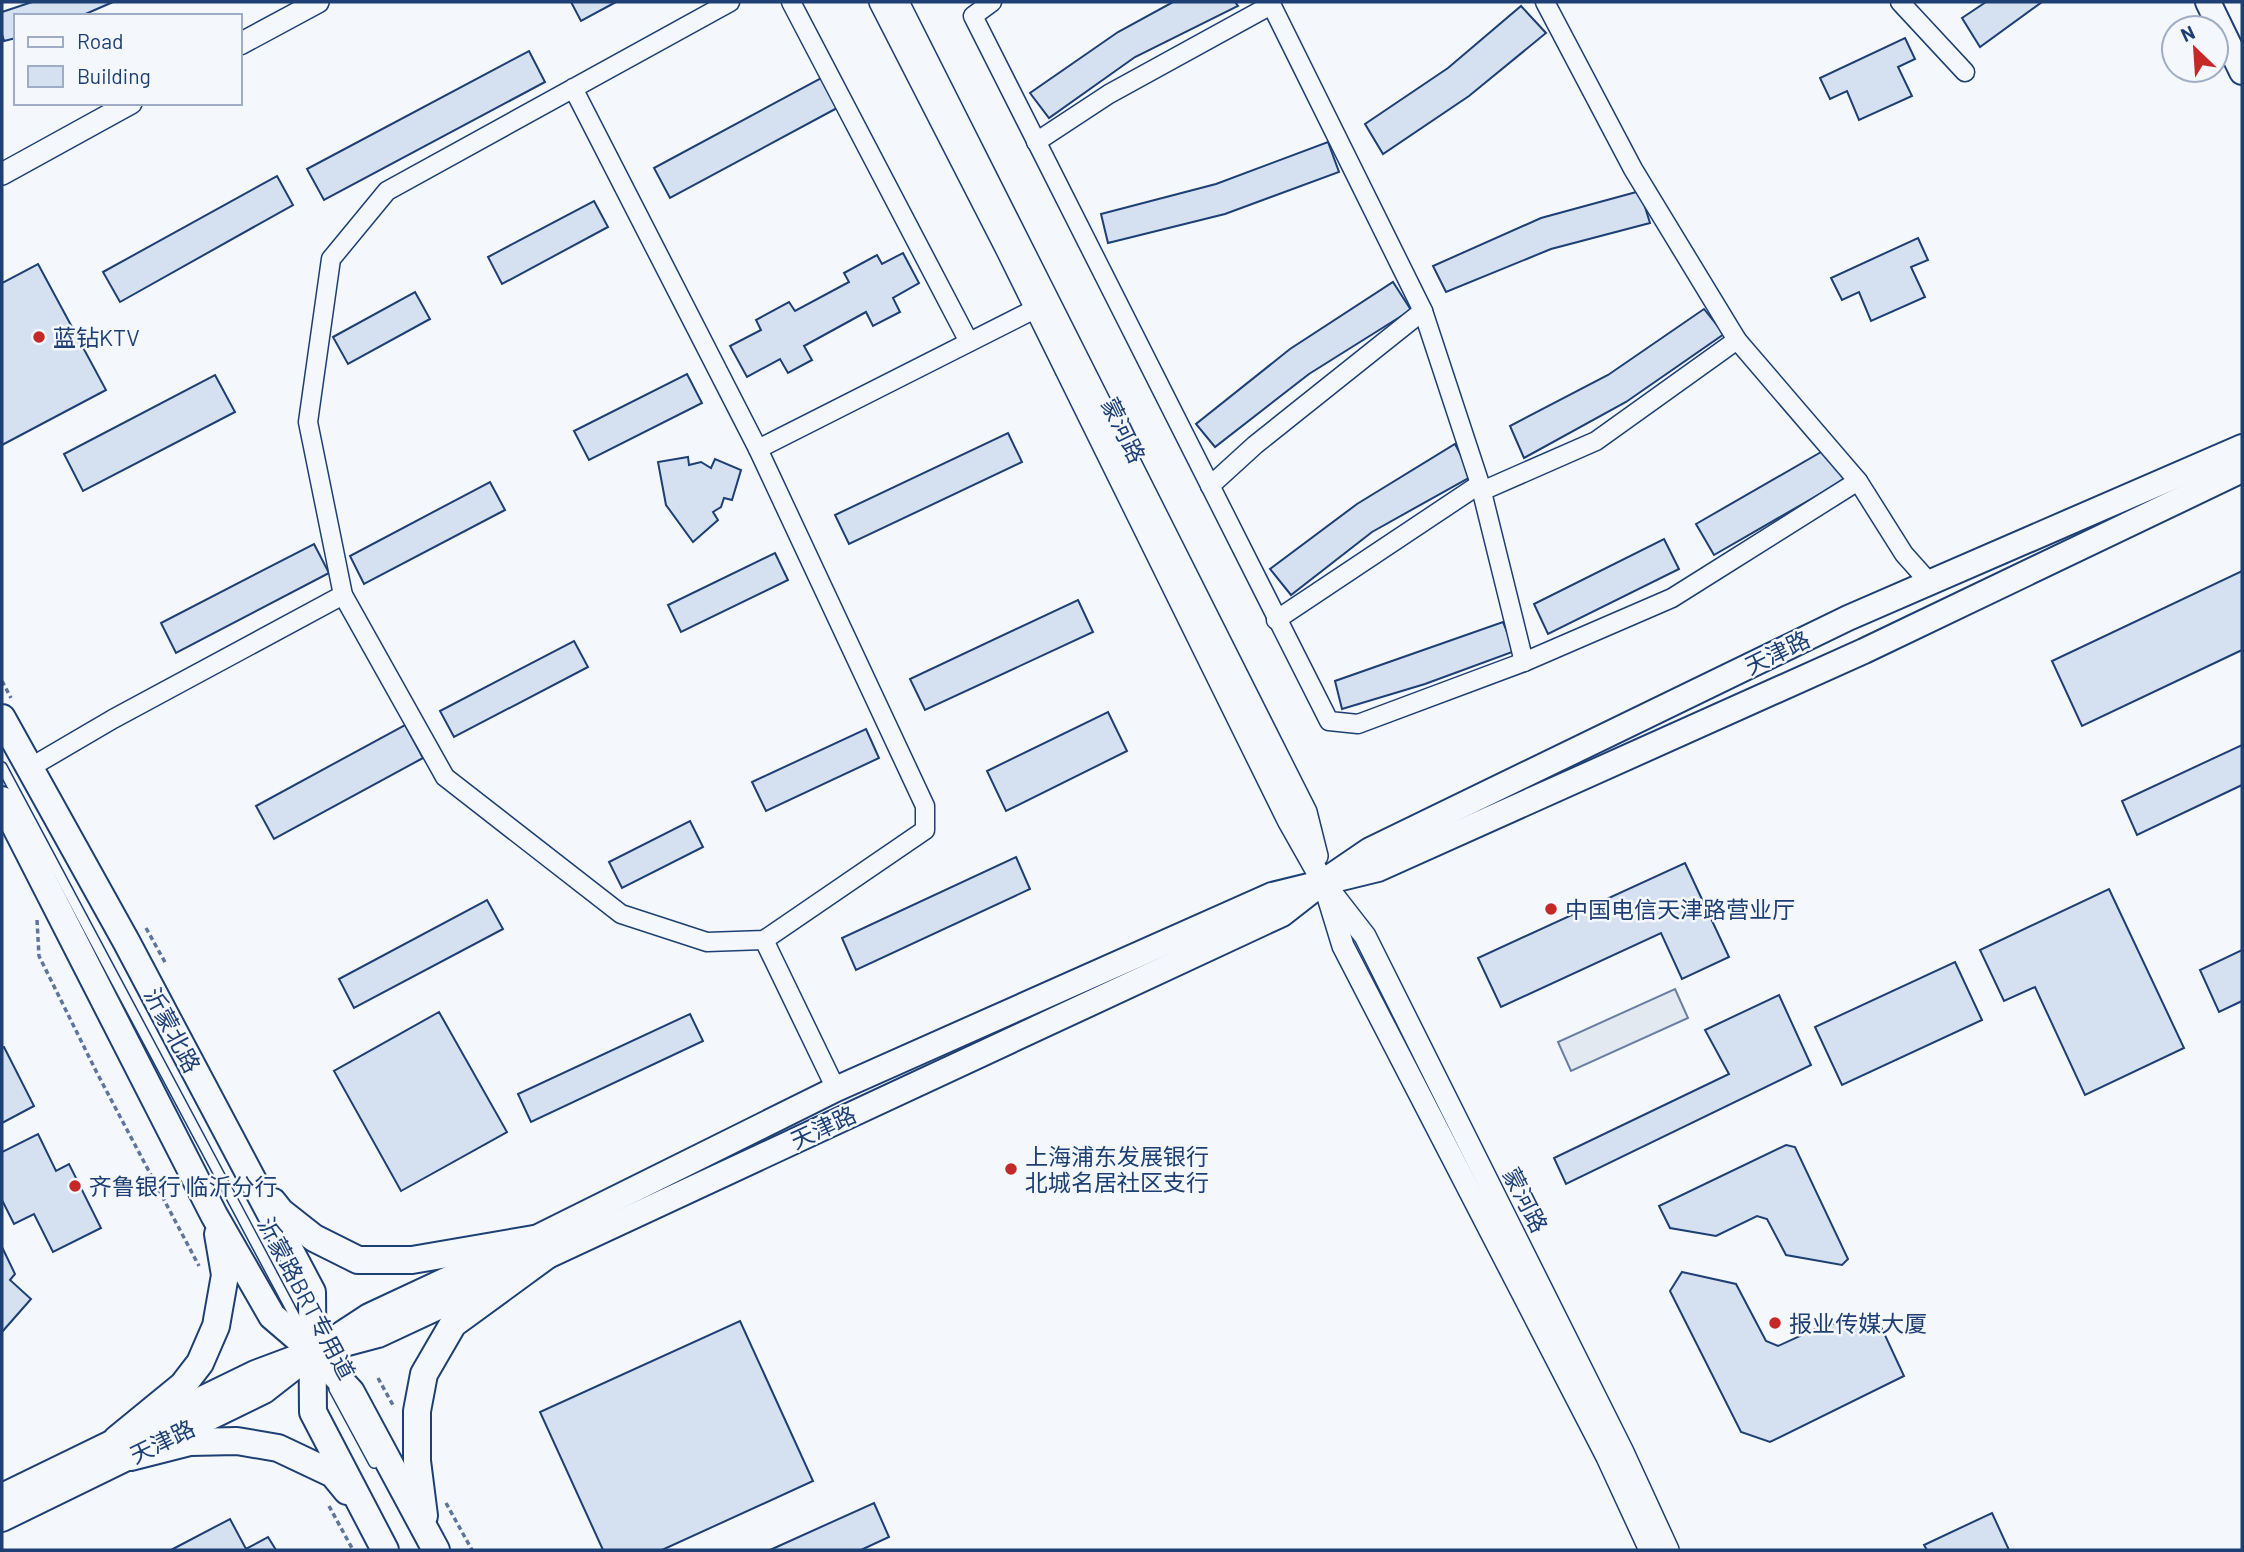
<svg xmlns="http://www.w3.org/2000/svg" width="2244" height="1552" viewBox="0 0 2244 1552" font-family="Barlow,'Noto Sans SC',sans-serif">
  <style>
    .green { fill: #e3e9f0; stroke: #687fa3; stroke-width: 2 }
    .building { fill: #d5e0f0; stroke: #1d3f73; stroke-width: 2 }
    .lines { fill: none; stroke-linecap: round; stroke-linejoin: round }
    .service-casing { stroke: #1d3f73; stroke-width: 12 }
    .minor-casing { stroke: #1d3f73; stroke-width: 21 }
    .tertiary-casing { stroke: #1d3f73; stroke-width: 24 }
    .secondary-casing { stroke: #1d3f73; stroke-width: 28 }
    .primary-casing { stroke: #1d3f73; stroke-width: 30 }
    .path { stroke: #5e769c; stroke-width: 3.5; stroke-dasharray: 5 3.5; stroke-linecap: butt }
    .service { stroke: #f4f7fb; stroke-width: 9 }
    .minor { stroke: #f4f7fb; stroke-width: 18 }
    .tertiary { stroke: #f4f7fb; stroke-width: 21 }
    .secondary { stroke: #f4f7fb; stroke-width: 24 }
    .primary { stroke: #f4f7fb; stroke-width: 26 }
    .poi-dot { fill: #c62828; stroke: #f4f7fb; stroke-width: 2.5 }
    .labels { text-anchor: middle; dominant-baseline: central; stroke-width: 5; stroke-linejoin: round; paint-order: stroke }
    .poi-label { font-size: 23px; fill: #1d3f73; stroke: #f4f7fb; text-anchor: start }
    .street-label { font-size: 23px; fill: #1d3f73; stroke: #f4f7fb }
  </style>
  <rect width="100%" height="100%" fill="#f4f7fb"/>
  <polygon class="green" points="1675,989 1688,1018 1571,1071 1558,1042"/>
  <g class="building">
    <polygon points="32,2 113,2 81,16 16,16 16,38 4,41 2,34 2,12"/>
    <polygon points="571,2 616,2 581,21"/>
    <polygon points="1173,2 1235,2 1238,6 1135,57 1049,118 1030,93 1118,32"/>
    <polygon points="1986,2 2042,2 1980,47 1962,18"/>
    <polygon points="1521,6 1546,33 1469,96 1383,154 1365,124 1448,68"/>
    <polygon points="1905,38 1915,59 1898,67 1912,96 1859,120 1847,91 1830,99 1820,78"/>
    <polygon points="529,51 545,82 324,200 307,169"/>
    <polygon points="823,77 839,107 670,198 654,168"/>
    <polygon points="1328,142 1339,172 1225,214 1108,243 1101,214 1216,184"/>
    <polygon points="277,176 293,205 120,302 103,272"/>
    <polygon points="1640,191 1650,223 1551,249 1446,292 1433,266 1541,218"/>
    <polygon points="594,201 608,227 502,284 488,257"/>
    <polygon points="1918,238 1928,260 1911,267 1925,297 1871,321 1859,292 1842,300 1831,278"/>
    <polygon points="903,253 919,283 893,298 900,312 873,326 866,312 804,346 812,360 788,373 780,359 747,377 730,346 761,330 756,320 789,302 795,311 849,282 844,273 877,255 882,264"/>
    <polygon points="38,264 106,390 2,445 2,283"/>
    <polygon points="1393,282 1411,310 1309,374 1215,447 1196,424 1290,349"/>
    <polygon points="415,292 430,319 348,364 333,337"/>
    <polygon points="1704,309 1724,334 1626,402 1524,458 1510,426 1608,375"/>
    <polygon points="687,374 702,403 589,460 574,431"/>
    <polygon points="215,375 235,412 83,491 64,454"/>
    <polygon points="1008,433 1022,462 849,544 835,515"/>
    <polygon points="1455,444 1472,476 1372,532 1291,595 1270,569 1357,504"/>
    <polygon points="1828,448 1846,479 1714,555 1696,524"/>
    <polygon points="688,457 689,465 701,462 711,468 715,459 741,470 732,500 724,498 721,507 713,512 718,520 693,542 666,505 658,462"/>
    <polygon points="490,482 505,510 364,584 350,556"/>
    <polygon points="1664,539 1679,569 1548,634 1534,604"/>
    <polygon points="314,544 329,573 176,653 161,623"/>
    <polygon points="775,553 788,580 681,632 668,605"/>
    <polygon points="2242,571 2242,650 2082,726 2052,661"/>
    <polygon points="1078,600 1093,632 925,710 910,679"/>
    <polygon points="1503,622 1515,651 1425,684 1342,709 1335,681"/>
    <polygon points="574,641 588,667 454,737 440,711"/>
    <polygon points="1108,712 1127,751 1006,811 987,771"/>
    <polygon points="405,725 423,758 274,839 256,806"/>
    <polygon points="866,729 879,758 766,811 752,782"/>
    <polygon points="2242,745 2242,785 2137,835 2122,801"/>
    <polygon points="690,821 703,847 622,888 609,862"/>
    <polygon points="1016,857 1030,889 856,970 842,938"/>
    <polygon points="1685,863 1729,957 1682,979 1661,933 1501,1007 1478,958"/>
    <polygon points="2109,889 2184,1048 2085,1095 2035,987 2004,1001 1980,950"/>
    <polygon points="487,900 503,929 354,1008 339,979"/>
    <polygon points="2242,950 2242,1001 2219,1012 2200,970"/>
    <polygon points="1955,962 1982,1020 1842,1085 1815,1027"/>
    <polygon points="1779,995 1811,1065 1566,1184 1554,1158 1729,1074 1705,1030"/>
    <polygon points="439,1012 507,1132 401,1191 334,1071"/>
    <polygon points="690,1014 703,1041 531,1122 518,1094"/>
    <polygon points="4,1047 34,1106 2,1123 2,1048"/>
    <polygon points="38,1134 56,1171 69,1164 101,1228 53,1252 34,1214 14,1224 2,1200 2,1152"/>
    <polygon points="1786,1145 1795,1147 1848,1259 1842,1265 1786,1255 1767,1219 1757,1216 1716,1236 1670,1228 1659,1206"/>
    <polygon points="2,1247 15,1274 10,1280 31,1299 2,1332"/>
    <polygon points="1682,1272 1736,1284 1766,1341 1778,1346 1824,1325 1877,1318 1904,1376 1770,1442 1741,1432 1670,1291"/>
    <polygon points="740,1321 813,1481 662,1550 603,1550 540,1412"/>
    <polygon points="874,1503 889,1537 861,1550 770,1550"/>
    <polygon points="1992,1513 2009,1550 1927,1550 1924,1545"/>
    <polygon points="230,1519 246,1549 268,1537 276,1550 171,1550"/>
  </g>
  <g class="lines">
    <defs>
      <g id="service">
        <polyline points="2,767 302,1330"/>
        <polyline points="334,1389 374,1463"/>
      </g>
      <g id="minor">
        <polyline points="791,2 969,342"/>
        <polyline points="992,2 973,16 1329,721 1358,724 1524,662"/>
        <polyline points="1270,2 1423,311 1480,484 1524,662 1672,598 1858,481"/>
        <polyline points="1545,2 1633,169 1737,340 1858,481 1904,554 1929,582"/>
        <polyline points="1900,2 1965,72"/>
        <polyline points="573,88 758,449 925,806 925,830 764,940 707,942 621,914 445,777 343,595 308,422 331,259 387,191 730,2"/>
        <polyline points="1036,142 1109,94 1271,5"/>
        <polyline points="758,449 1035,309"/>
        <polyline points="1210,486 1255,445 1423,311"/>
        <polyline points="1482,491 1596,441 1737,340"/>
        <polyline points="1276,620 1480,484"/>
        <polyline points="31,767 113,719 343,595"/>
        <polyline points="764,940 836,1089"/>
      </g>
      <g id="tertiary">
        <polyline points="880,2 1006,248 1288,820 1323,882 1365,936 1622,1450 1668,1550"/>
        <polyline points="898,2 1306,812 1317,856"/>
        <polyline points="240,44 318,2"/>
        <polyline points="2,174 131,103"/>
        <polyline points="1328,897 1343,946 1607,1457 1650,1550"/>
      </g>
      <g id="secondary">
        <polyline points="2208,2 2242,72"/>
        <polyline points="333,1347 378,1335 1282,914 1323,882 1370,850 1848,618 2242,447"/>
        <polyline points="2,1496 255,1373 295,1358"/>
        <polyline points="2,1519 264,1391 314,1352 369,1316 534,1239 836,1089 1272,895 1378,869 1864,651 2242,470"/>
      </g>
      <g id="primary">
        <polyline points="2,718 126,941 312,1292 313,1412 385,1550"/>
        <polyline points="2,800 214,1215 272,1316 314,1352 351,1392 436,1550"/>
        <polyline points="273,1202 281,1212 314,1238 358,1260 412,1260 534,1239"/>
        <polyline points="117,1439 183,1385 200,1363 216,1326 225,1275 218,1234"/>
        <polyline points="131,1457 190,1442 237,1441 278,1448 333,1474 347,1491"/>
        <polyline points="424,1516 417,1461 417,1411 424,1374 453,1324 546,1256"/>
      </g>
    </defs>
    <use href="#service" class="service-casing"/>
    <use href="#minor" class="minor-casing"/>
    <use href="#tertiary" class="tertiary-casing"/>
    <use href="#secondary" class="secondary-casing"/>
    <use href="#primary" class="primary-casing"/>
    <g class="path">
      <polyline points="2,681 11,698"/>
      <polyline points="37,920 39,956 97,1073 199,1266"/>
      <polyline points="146,928 166,964"/>
      <polyline points="378,1378 394,1407"/>
      <polyline points="446,1503 472,1550"/>
      <polyline points="329,1506 353,1550"/>
    </g>
    <use href="#service" class="service"/>
    <use href="#minor" class="minor"/>
    <use href="#tertiary" class="tertiary"/>
    <use href="#secondary" class="secondary"/>
    <use href="#primary" class="primary"/>
  </g>
  <g class="poi-dot">
    <circle cx="39" cy="337" r="7"/>
    <circle cx="1551" cy="909" r="7"/>
    <circle cx="1011" cy="1169" r="7"/>
    <circle cx="75" cy="1186" r="7"/>
    <circle cx="1775" cy="1323" r="7"/>
  </g>
  <g class="labels">
    <g class="poi-label">
      <text x="53" y="337">蓝钻KTV</text>
      <text x="1565" y="909">中国电信天津路营业厅</text>
      <text x="1025" y="1156">上海浦东发展银行<tspan x="1025" dy="26">北城名居社区支行</tspan></text>
      <text x="89" y="1186">齐鲁银行 临沂分行</text>
      <text x="1789" y="1323">报业传媒大厦</text>
    </g>
    <g class="street-label">
      <text transform="translate(1124 430) rotate(64)">蒙河路</text>
      <text transform="translate(1777 652) rotate(-26)">天津路</text>
      <text transform="translate(173 1030) rotate(62)">沂蒙北路</text>
      <text transform="translate(823 1127) rotate(-25)">天津路</text>
      <text transform="translate(1526 1200) rotate(63)">蒙河路</text>
      <text transform="translate(307 1298) rotate(62)">沂蒙路BRT专用道</text>
      <text transform="translate(162 1441) rotate(-26)">天津路</text>
    </g>
  </g>
  <rect width="2244" height="1552" fill="none" stroke="#1d3f73" stroke-width="7"/>
  <rect x="14" y="14" width="228" height="91" fill="#f4f7fb" stroke="#9eadc5" stroke-width="2"/>
  <rect x="28" y="37" width="35" height="10" fill="#f4f7fb" stroke="#9eadc5" stroke-width="2"/>
  <text x="77" y="49" font-size="21" fill="#1d3f73">Road</text>
  <rect x="28" y="66" width="35" height="21" fill="#d5e0f0" stroke="#9eadc5" stroke-width="2"/>
  <text x="77" y="84" font-size="21" fill="#1d3f73">Building</text>
  <g transform="translate(2195 49) rotate(335)"><circle r="33" fill="#f4f7fb" stroke="#9eadc5" stroke-width="2"/>
  <path d="M0-5L12 26L0 18L-12 26Z" fill="#c62828"/>
  <text y="-10" font-size="19" font-weight="bold" text-anchor="middle" fill="#1d3f73">N</text>
  </g>
</svg>
